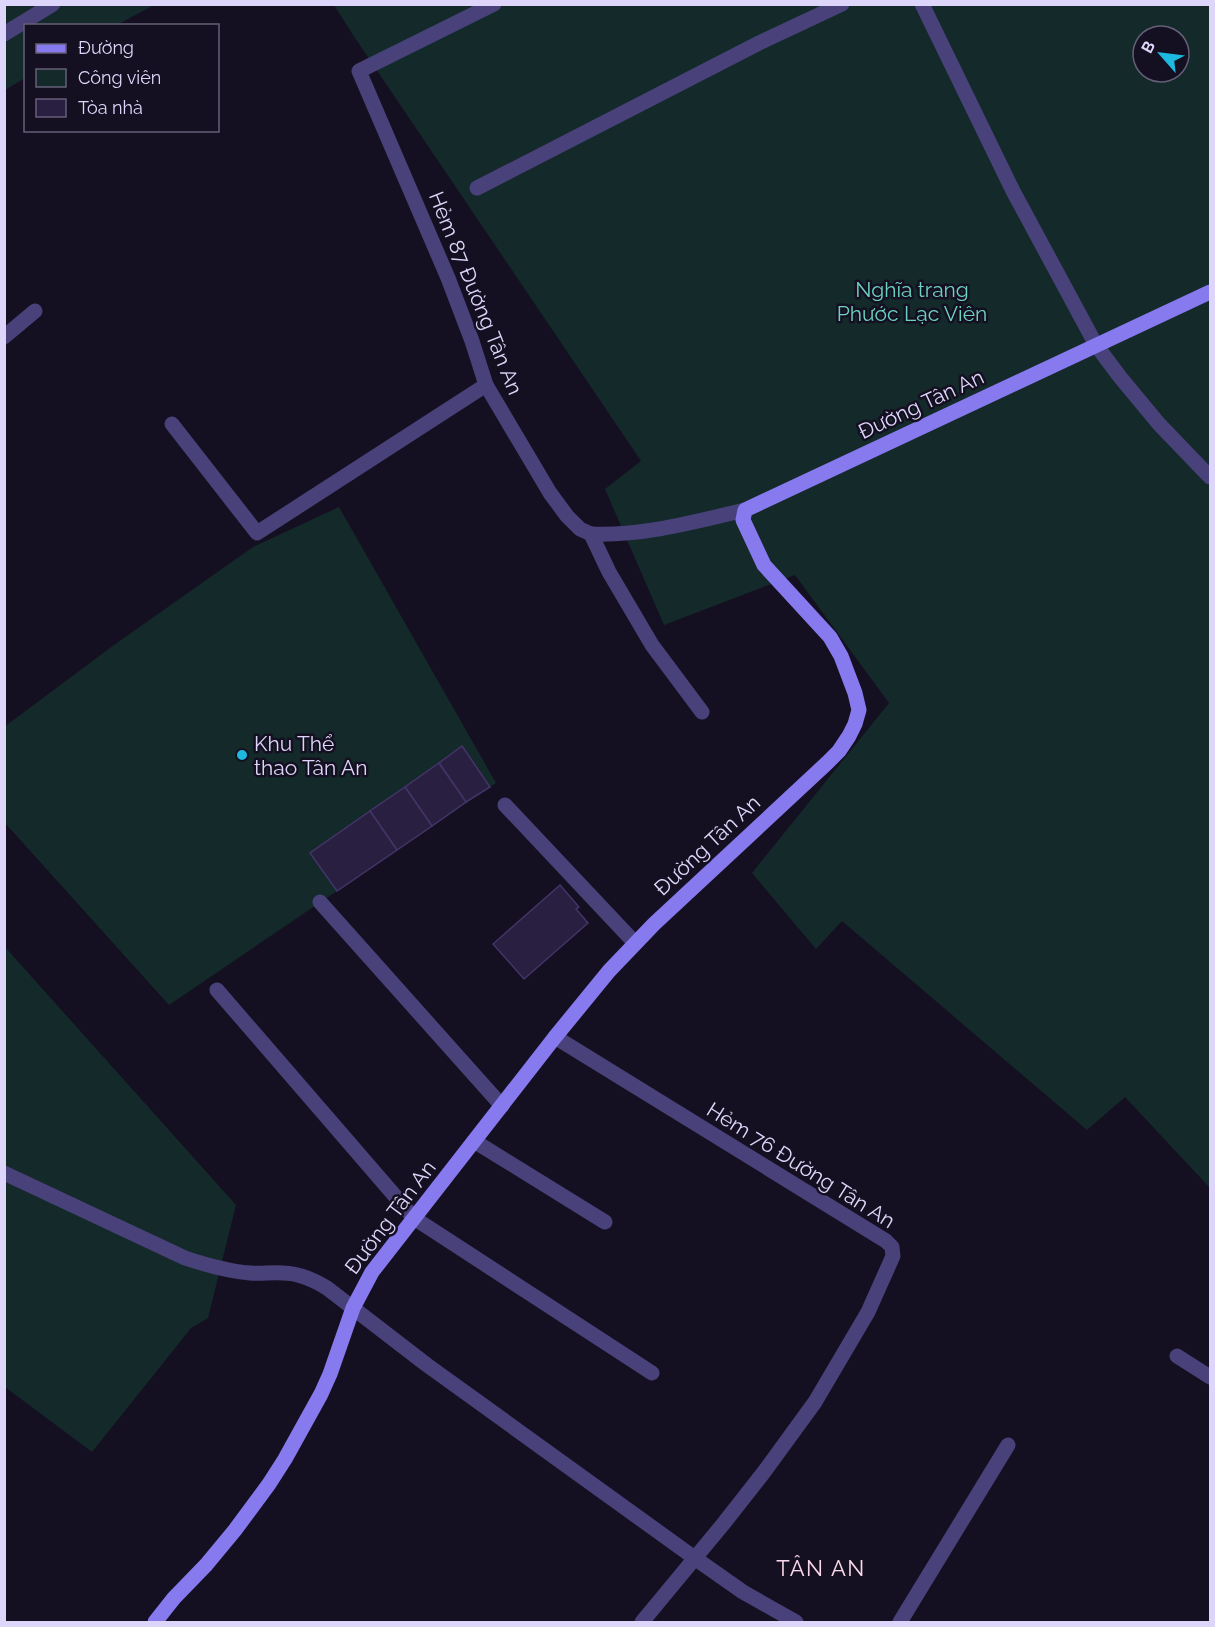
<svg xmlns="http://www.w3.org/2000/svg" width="1215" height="1627" viewBox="0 0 1215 1627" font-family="Raleway,sans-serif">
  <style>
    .green { fill: #14292a; fill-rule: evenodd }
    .building { fill: #291f40; stroke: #433469; stroke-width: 1.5 }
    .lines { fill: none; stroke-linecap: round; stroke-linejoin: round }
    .lane { stroke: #49417a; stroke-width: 15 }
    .street { stroke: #49417a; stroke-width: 15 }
    .secondary { stroke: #8779ee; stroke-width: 15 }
    .poi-dot { fill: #1db9df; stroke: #151021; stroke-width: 2 }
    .labels { text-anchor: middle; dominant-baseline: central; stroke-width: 5; stroke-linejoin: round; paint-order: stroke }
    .park-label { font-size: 21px; fill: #6bd1c1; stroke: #151021 }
    .street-label { font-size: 21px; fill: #ddd6fa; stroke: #151021 }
    .poi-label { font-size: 21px; fill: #ddd6fa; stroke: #151021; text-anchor: start }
    .neighbourhood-label { font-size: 22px; letter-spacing: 1.5px; fill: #fad8ea; stroke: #151021 }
  </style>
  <rect width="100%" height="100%" fill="#151021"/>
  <g class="green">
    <polygon points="5,5 154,5 117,25 26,26 25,78 5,90"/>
    <path d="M334,5H1210V1188L1125,1097L1087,1130L842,921L816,949L752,873L889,703L795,575L664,625L605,489L641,461L355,38ZM1143,36H1179V72H1143Z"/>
    <polygon points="339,507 496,783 169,1005 5,823 4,727 114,645 253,547"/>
    <polygon points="4,946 236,1205 208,1318 191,1328 92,1452 5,1387"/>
  </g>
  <g class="building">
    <polygon points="462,746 490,787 466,802 439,763"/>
    <polygon points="439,763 466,802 432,826 405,787"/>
    <polygon points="405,787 432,826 397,850 370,811"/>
    <polygon points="370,811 397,850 337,891 310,853"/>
    <polygon points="560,885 579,907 576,909 588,923 524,979 493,944"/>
  </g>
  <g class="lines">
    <g class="lane">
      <polyline points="494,4 359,71 448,278 472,341 486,385 550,493 567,516 580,529 591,534"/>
      <polyline points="922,4 1013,191 1096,345"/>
      <polyline points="4,34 53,4"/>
      <polyline points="477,188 759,43 842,4"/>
      <path d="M4,1173L185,1258C206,1265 227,1271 250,1273C261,1274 272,1272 283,1273C299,1273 314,1280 327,1288L427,1365L696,1559"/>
      <polyline points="1177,1356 1210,1377"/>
    </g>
    <g class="street">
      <polyline points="4,337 35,311"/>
      <polyline points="1096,345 1120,377 1159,424 1210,477"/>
      <polyline points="172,424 257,533 486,385"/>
      <path d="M702,712L652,645L609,572L591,534C644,536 694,522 745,510"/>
      <polyline points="505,805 635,943"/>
      <polyline points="320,902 502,1106"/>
      <polyline points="217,990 414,1218 652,1373"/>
      <polyline points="555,1037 886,1241 892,1247 893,1256 868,1312 815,1402 764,1472 724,1523 642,1622"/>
      <polyline points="474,1141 605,1222"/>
      <polyline points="696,1559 743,1592 796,1622"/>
      <polyline points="900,1622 1008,1445"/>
    </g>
    <polyline class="secondary" points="155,1622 174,1598 206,1565 235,1530 269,1484 285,1459 321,1394 330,1374 353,1308 372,1272 555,1037 609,971 654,924 827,763 839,751 849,736 855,724 859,710 855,693 841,656 830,637 764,565 743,520 745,510 1210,292"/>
  </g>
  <circle class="poi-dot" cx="242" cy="755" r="6"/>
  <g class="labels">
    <g class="park-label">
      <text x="912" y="289">Nghĩa trang<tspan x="912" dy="24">Phước Lạc Viên</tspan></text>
    </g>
    <g class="street-label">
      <text transform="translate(476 293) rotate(68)">Hẻm 87 Đường Tân An</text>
      <text transform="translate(921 404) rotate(-25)">Đường Tân An</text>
      <text transform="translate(707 845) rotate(-43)">Đường Tân An</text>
      <text transform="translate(801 1165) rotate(32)">Hẻm 76 Đường Tân An</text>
      <text transform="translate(390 1217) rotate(-53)">Đường Tân An</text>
    </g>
    <g class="poi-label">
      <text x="254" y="743">Khu Thể<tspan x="254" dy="24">thao Tân An</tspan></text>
    </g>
    <g class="neighbourhood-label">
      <text x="821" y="1568">TÂN AN</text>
    </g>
  </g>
  <rect width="1215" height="1627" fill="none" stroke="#ddd6fa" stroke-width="12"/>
  <rect x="24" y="24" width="195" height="108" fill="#151021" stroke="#655f78" stroke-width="1.5"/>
  <rect x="36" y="44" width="30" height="9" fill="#8779ee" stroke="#655f78" stroke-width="1.5"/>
  <text x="78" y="54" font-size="18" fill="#ddd6fa">Đường</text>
  <rect x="36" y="69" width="30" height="18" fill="#14292a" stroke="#655f78" stroke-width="1.5"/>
  <text x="78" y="84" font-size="18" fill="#ddd6fa">Công viên</text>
  <rect x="36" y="99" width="30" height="18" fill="#291f40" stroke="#655f78" stroke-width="1.5"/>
  <text x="78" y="114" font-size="18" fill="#ddd6fa">Tòa nhà</text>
  <g transform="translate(1161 54) rotate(298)"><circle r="28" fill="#151021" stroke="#655f78" stroke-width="1.5"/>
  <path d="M0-4.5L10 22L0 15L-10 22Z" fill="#1db9df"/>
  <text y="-9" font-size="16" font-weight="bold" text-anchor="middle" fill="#ddd6fa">B</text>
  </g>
</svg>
